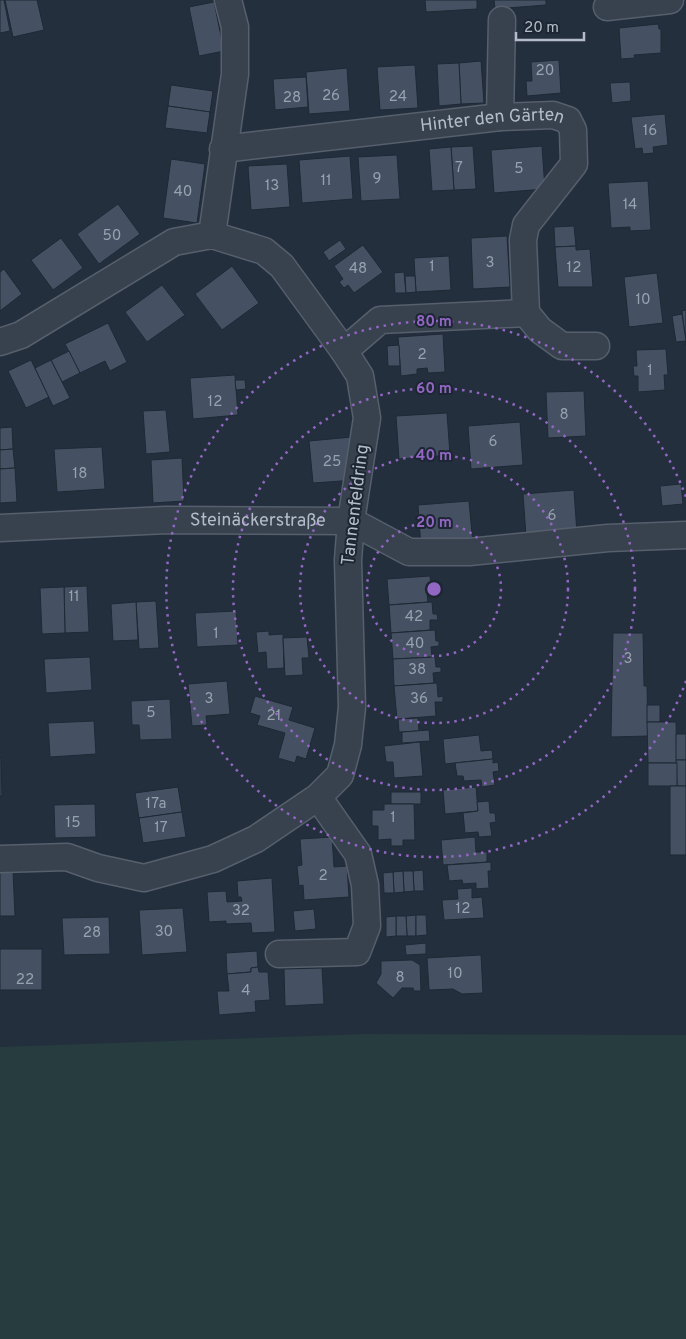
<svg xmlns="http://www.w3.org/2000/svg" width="686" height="1339" viewBox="0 0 686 1339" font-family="Overpass,sans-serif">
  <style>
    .green { fill: #263c3f }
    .building { fill: #455162; stroke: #1f2835 }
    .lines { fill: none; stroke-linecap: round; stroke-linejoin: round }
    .street-casing { stroke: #565f6c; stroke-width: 29 }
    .street { stroke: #38414e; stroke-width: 26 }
    .ring { fill: none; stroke: #9266c3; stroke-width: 2.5; stroke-dasharray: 2.5 5 }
    .labels { text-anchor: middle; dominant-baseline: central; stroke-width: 4; stroke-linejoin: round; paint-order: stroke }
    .number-label { font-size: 15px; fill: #98a1af }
    .street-label { font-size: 18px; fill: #b4bcc9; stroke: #1d2633 }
    .centre { fill: #9266c3; stroke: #1d2633; stroke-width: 2.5 }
    .ring-label { font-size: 15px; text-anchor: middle; font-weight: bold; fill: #9266c3; stroke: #1d2633; stroke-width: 4; stroke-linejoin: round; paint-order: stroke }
  </style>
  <rect width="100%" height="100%" fill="#242f3e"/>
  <polygon class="green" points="365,1034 686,1035 686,1339 0,1339 0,1047"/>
  <g class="building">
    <polygon points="0,0 4,0 10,31 0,33"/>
    <polygon points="5,0 37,0 44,30 13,37"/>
    <polygon points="425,0 477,0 477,9 426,12"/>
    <polygon points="494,0 546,0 546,5 495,9"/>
    <polygon points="214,2 224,51 199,56 189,7"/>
    <polygon points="658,24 659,29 661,29 661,53 634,55 635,58 621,59 619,28"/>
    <polygon points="559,60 561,93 527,96 526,81 532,81 531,62"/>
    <polygon points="481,61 484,103 461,104 459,63"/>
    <polygon points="459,63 461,104 439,106 437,64"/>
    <polygon points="415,65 418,108 380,110 377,67"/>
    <polygon points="347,68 350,111 309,114 306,72"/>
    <polygon points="306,77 308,107 275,110 273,79"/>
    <polygon points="630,82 631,101 612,103 610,83"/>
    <polygon points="171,85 213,91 210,112 168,106"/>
    <polygon points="168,106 210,112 207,133 165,128"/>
    <polygon points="665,114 668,145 653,147 654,153 643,154 642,148 635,149 631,117"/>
    <polygon points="473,146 476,189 454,190 451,147"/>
    <polygon points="542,146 545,189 494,193 491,150"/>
    <polygon points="451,147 454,190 432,191 429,149"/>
    <polygon points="397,155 400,199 361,201 358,157"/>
    <polygon points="350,156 353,199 302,203 299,160"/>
    <polygon points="171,159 205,164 197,223 163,218"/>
    <polygon points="287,164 290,207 251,210 248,166"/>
    <polygon points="648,181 651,230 630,231 630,227 611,228 608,183"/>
    <polygon points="118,204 140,234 99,264 77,234"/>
    <polygon points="574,226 576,246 555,247 554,227"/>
    <polygon points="507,236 510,287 473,289 471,238"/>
    <polygon points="61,238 83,268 53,290 31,260"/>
    <polygon points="340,240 346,249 329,261 323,252"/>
    <polygon points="363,245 383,272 354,293 348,285 344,288 339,282 343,279 334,266"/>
    <polygon points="576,246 576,250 590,249 593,287 558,287 555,247"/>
    <polygon points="449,256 451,290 416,292 414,258"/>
    <polygon points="232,266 259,303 222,330 195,294"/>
    <polygon points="4,269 22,294 0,311 0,272"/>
    <polygon points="404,272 406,293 395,293 394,273"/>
    <polygon points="657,273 663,323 629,327 624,277"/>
    <polygon points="405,276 415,276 416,292 406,293"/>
    <polygon points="162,285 185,315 147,342 125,312"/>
    <polygon points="686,310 686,345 682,311"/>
    <polygon points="682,314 686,341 676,342 672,316"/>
    <polygon points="108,323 127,362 110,371 105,361 80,373 65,344"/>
    <polygon points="443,334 445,372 428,373 427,368 417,369 417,374 401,376 398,337"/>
    <polygon points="399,345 400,366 388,366 387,346"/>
    <polygon points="666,349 668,375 664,375 665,390 638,392 638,376 634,376 633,366 637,366 636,350"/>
    <polygon points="69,351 80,373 62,382 51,360"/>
    <polygon points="31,360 49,397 26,408 8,371"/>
    <polygon points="51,360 70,398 53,406 35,368"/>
    <polygon points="235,375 238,415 193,419 190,378"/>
    <polygon points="235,380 245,380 246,389 236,390"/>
    <polygon points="584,391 586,436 548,438 546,392"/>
    <polygon points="166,410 170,452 146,454 143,411"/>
    <polygon points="447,413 450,455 399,459 396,416"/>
    <polygon points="520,422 523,465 471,469 468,426"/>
    <polygon points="12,427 13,449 0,450 0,428"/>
    <polygon points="352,437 355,480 313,483 309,441"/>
    <polygon points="102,447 105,489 57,492 54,449"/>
    <polygon points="13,449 15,468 0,469 0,450"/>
    <polygon points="182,458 184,501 153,503 151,460"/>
    <polygon points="15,468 17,502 0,503 0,469"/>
    <polygon points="681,484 683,504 662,506 660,486"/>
    <polygon points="574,490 577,533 526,536 523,494"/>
    <polygon points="469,501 473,544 421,548 418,505"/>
    <polygon points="430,576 431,588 435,588 435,594 427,594 428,602 389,605 387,579"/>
    <polygon points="87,586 89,632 65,633 64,587"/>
    <polygon points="64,587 65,633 42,634 40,588"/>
    <polygon points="156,601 159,648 139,649 136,602"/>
    <polygon points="136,602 138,640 113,641 111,604"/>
    <polygon points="432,602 433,614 437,614 438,620 430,620 430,630 391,633 389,605"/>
    <polygon points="236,611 238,645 197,647 195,613"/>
    <polygon points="435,630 436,641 439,641 439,646 431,647 432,657 393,659 391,633"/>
    <polygon points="269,631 269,635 283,634 284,668 267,669 266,652 258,653 256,632"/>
    <polygon points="613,633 643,633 644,686 647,686 648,736 611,737"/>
    <polygon points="307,637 309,658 302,658 303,675 285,676 283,638"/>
    <polygon points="90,657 92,690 46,693 44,659"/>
    <polygon points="435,657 436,667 441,667 441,672 433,673 434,683 394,686 393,659"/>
    <polygon points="227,681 230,714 206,716 207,725 192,726 188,684"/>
    <polygon points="437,683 438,697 443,696 443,702 435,702 436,716 397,719 394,686"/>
    <polygon points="255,696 293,707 289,720 315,728 306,759 297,756 295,763 278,758 285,733 257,725 260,716 250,713"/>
    <polygon points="170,699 172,739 140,740 139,725 132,725 131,701"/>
    <rect x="647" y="705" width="13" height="17"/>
    <polygon points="418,718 419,731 399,732 398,719"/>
    <polygon points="94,721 96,754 50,757 48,723"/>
    <polygon points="647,722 676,722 677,763 648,763"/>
    <polygon points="429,730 430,741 402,743 402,732"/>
    <rect x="676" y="734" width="10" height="26"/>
    <polygon points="479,735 481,751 492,750 493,759 445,764 443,739"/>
    <polygon points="420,742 423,776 394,778 393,762 386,762 384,746"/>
    <polygon points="1,757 2,796 0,796 0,758"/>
    <polygon points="493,759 493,763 498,762 499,771 493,772 495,785 482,787 481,780 464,781 463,776 457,776 455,763"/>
    <polygon points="676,760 686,760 686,786 677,786"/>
    <rect x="648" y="763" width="29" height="23"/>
    <rect x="670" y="786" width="16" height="69"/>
    <polygon points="178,787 182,812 139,818 135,793"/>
    <polygon points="476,787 478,811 445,814 443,790"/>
    <rect x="391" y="792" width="30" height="12"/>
    <polygon points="489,801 490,813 495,813 496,822 490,823 492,836 479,837 478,832 465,833 463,813 478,811 477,802"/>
    <polygon points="95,804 96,837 55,838 54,805"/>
    <polygon points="384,804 414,804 415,840 403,840 403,846 391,846 391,839 378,840 378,826 372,826 372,810 384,810"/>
    <polygon points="182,812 186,837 143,843 139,818"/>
    <polygon points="332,837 334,867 347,866 349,897 304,900 303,885 299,886 297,866 302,865 300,839"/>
    <polygon points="475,837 476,852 487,852 487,862 443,865 441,840"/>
    <polygon points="491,862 491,871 488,871 489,888 476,889 476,883 463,884 462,880 449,881 447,865"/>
    <polygon points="423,870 424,891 414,891 413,871"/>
    <polygon points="0,871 13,871 15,916 0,916"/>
    <polygon points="403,871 413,871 414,891 404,892"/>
    <polygon points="403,871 404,892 394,893 393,872"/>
    <polygon points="393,872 394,893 384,893 383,873"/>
    <polygon points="272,878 275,932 252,933 251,923 226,924 226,921 209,922 207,892 226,891 227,902 242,901 241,897 238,897 237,881"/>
    <polygon points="472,888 472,898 482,897 484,918 444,920 442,900 458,899 457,889"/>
    <polygon points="183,908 187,952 142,955 139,910"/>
    <polygon points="314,909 316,929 295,931 293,911"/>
    <polygon points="416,915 416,936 407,936 406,916"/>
    <polygon points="416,915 426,915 427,935 416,936"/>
    <polygon points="396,916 406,916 407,936 396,936"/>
    <polygon points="396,916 396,936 386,937 386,917"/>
    <polygon points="109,917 110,954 64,955 62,918"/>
    <polygon points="426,943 426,954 406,955 405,945"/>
    <rect x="0" y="949" width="42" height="41"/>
    <polygon points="257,951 258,967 251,968 251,972 227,974 226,953"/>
    <polygon points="481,955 483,993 462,994 453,989 429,990 427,958"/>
    <polygon points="412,960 420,965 421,991 414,991 413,988 402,988 393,998 376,983 381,974 381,961"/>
    <polygon points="258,967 259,972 268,972 270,1000 255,1001 256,1012 219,1015 217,991 229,991 227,974 251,972 251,968"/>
    <polygon points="322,968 324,1004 285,1006 284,969"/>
  </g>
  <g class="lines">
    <defs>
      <g id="street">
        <polyline points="607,7 670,0"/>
        <polyline points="500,117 502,20"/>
        <path id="s1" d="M223,149L500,117L553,115L568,120L573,130L574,164L526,225L523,240L526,313"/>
        <polyline points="212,235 235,74 235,27 228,0"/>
        <polyline points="526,313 540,330 562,346 596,346"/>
        <polyline points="0,342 21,335 174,242 212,235 264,251 282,266 344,351 360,376 367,418 351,521 348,560 352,707 348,745 340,775 318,797 256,839 213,859 144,878 98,868 67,857 0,859"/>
        <polyline points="344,351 380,320 526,313"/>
        <path id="s2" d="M0,528L166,520L351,521L409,552H469L608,538L686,535"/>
        <polyline points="279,954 357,952 367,926 365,885 358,854 318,797"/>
      </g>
    </defs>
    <use href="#street" class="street-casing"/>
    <use href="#street" class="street"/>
  </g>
  <g class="ring">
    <circle cx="434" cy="589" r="67"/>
    <circle cx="434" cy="589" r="134"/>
    <circle cx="434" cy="589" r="201"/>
    <path d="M686 681A268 268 0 1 1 686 497"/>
  </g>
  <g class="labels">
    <g class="number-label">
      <text x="545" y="71">20</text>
      <text x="331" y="96">26</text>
      <text x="398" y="97">24</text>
      <text x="292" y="98">28</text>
      <text x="650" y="131">16</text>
      <text x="459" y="168">7</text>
      <text x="519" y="169">5</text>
      <text x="377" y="179">9</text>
      <text x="326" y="181">11</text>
      <text x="272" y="186">13</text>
      <text x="183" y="192">40</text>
      <text x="630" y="205">14</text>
      <text x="112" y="236">50</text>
      <text x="490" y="263">3</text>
      <text x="432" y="267">1</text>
      <text x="574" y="268">12</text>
      <text x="358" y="269">48</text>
      <text x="643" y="300">10</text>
      <text x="422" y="355">2</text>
      <text x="650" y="371">1</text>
      <text x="215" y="402">12</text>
      <text x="564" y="415">8</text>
      <text x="493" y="442">6</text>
      <text x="332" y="462">25</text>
      <text x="80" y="474">18</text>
      <text x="552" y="516">6</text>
      <text x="74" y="597">11</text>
      <text x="414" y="617">42</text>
      <text x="216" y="634">1</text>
      <text x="415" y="644">40</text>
      <text x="628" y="659">3</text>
      <text x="417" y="670">38</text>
      <text x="209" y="699">3</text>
      <text x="419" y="699">36</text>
      <text x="151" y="713">5</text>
      <text x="274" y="716">21</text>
      <text x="156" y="804">17a</text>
      <text x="393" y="818">1</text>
      <text x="73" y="823">15</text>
      <text x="161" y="828">17</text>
      <text x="323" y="876">2</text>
      <text x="463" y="909">12</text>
      <text x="241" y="911">32</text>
      <text x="164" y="932">30</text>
      <text x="92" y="933">28</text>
      <text x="455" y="974">10</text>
      <text x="400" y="978">8</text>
      <text x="25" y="980">22</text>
      <text x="246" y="991">4</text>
    </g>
    <g class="street-label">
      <text stroke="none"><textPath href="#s1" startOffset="271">Hinter den Gärten</textPath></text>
      <text transform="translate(356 505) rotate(-83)">Tannenfeldring</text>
      <text stroke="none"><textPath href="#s2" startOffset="258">Steinäckerstraße</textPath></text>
    </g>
  </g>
  <circle cx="434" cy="589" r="8" class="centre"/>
  <g class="ring-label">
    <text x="434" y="326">80 m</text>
    <text x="434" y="393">60 m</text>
    <text x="434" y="460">40 m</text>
    <text x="434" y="527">20 m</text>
  </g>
  <path d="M516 32v8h68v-8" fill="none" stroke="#b4bcc9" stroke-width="2.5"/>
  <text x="524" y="32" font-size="15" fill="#b4bcc9" stroke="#1d2633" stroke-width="4" paint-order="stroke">20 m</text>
</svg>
